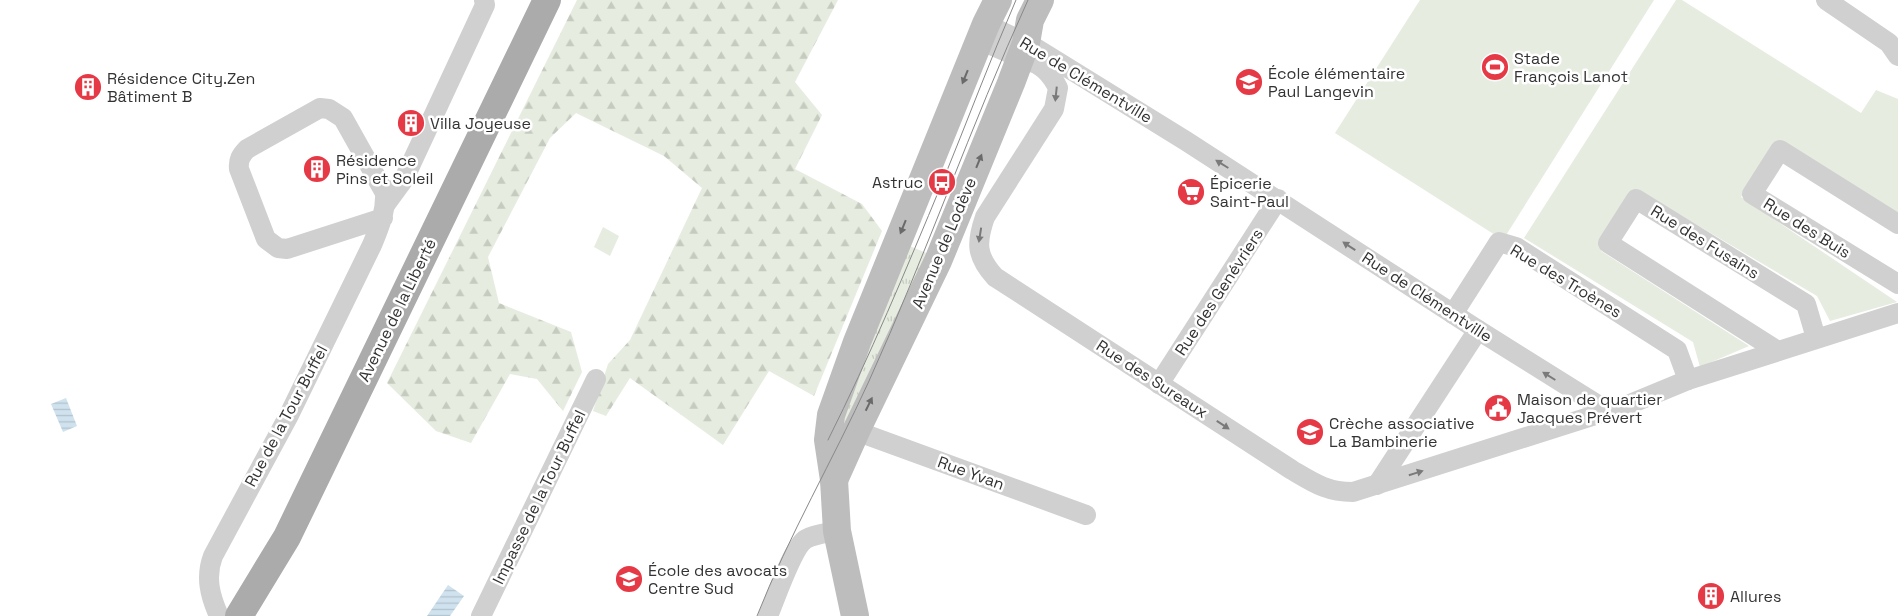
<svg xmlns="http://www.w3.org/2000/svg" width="1898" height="616" viewBox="0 0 1898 616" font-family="'Space Grotesk',sans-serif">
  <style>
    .grass { fill: url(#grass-tufts) }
    .forest { fill: url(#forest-firs) }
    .garden { fill: #e6ecdf }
    .water { fill: url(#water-rules) }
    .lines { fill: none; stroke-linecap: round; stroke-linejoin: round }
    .street { stroke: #d0d0d0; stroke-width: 20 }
    .secondary { stroke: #bdbdbd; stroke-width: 28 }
    .primary { stroke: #ababab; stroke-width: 28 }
    .tram { stroke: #888; stroke-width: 1 }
    .oneway { fill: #6a6a6a }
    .oneway2 { fill: #7a7a7a }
    .labels { text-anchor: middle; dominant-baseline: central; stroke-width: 5; stroke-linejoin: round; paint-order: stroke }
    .poi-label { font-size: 16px; fill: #333; stroke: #fff; text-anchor: start }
    .street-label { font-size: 16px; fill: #333; stroke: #fff }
  </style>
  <defs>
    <pattern id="grass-tufts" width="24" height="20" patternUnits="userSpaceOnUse" patternTransform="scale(1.25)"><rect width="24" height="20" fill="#e6ecdf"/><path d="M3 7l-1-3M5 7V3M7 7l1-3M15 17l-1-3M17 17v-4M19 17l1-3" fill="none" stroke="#c6cbc0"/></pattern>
    <pattern id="forest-firs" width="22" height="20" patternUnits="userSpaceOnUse" patternTransform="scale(1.25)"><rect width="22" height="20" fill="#e6ecdf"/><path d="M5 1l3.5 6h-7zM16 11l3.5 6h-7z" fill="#c6cbc0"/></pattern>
    <pattern id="water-rules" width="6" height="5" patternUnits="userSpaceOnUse" patternTransform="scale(1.25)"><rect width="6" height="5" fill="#cfe2ee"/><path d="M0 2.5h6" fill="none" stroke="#b2c2cd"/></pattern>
  </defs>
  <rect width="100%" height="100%" fill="#fff"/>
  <polygon class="grass" points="902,243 934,256 834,460 835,435"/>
  <polygon class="forest" points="577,0 838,0 795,82 822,115 795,169 862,204 882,231 814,396 769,371 723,445 630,378 606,416 593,411 608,364 630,340 702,188 664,156 576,113 550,138 488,257 499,303 571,332 582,372 563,411 537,379 510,374 471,443 436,431 387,383"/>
  <g class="garden">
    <polygon points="1420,0 1654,0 1503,240 1335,133"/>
    <polygon points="1676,0 1682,0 1861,113 1876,90 1898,99 1898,214 1771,146 1741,197 1897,302 1830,321 1817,296 1638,190 1601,251 1749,346 1700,367 1693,342 1524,238"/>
    <polygon points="603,227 619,236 610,256 594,247"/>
  </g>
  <g class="water">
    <polygon points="66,398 77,426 63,432 51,404"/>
    <polygon points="448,585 464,596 450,616 427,616"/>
  </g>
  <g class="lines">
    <g class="street">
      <polyline points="1826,0 1889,43 1898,56"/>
      <polyline points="986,24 1034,47 1186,141 1478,330 1606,410"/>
      <path d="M980,40L1027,61C1042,63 1052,76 1058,88L1054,109L985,217C976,243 976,256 995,277L1292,470C1314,483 1327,492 1353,492L1630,404L1688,380L1898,313"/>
      <polyline points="385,205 404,179 485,5 484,0"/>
      <polyline points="1898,224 1780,150 1752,194 1898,284"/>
      <polyline points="1453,314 1499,242 1516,247 1677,350 1688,380"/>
      <polyline points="1778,351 1608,243 1636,199 1806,304 1816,338"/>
      <polyline points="1159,384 1278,199"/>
      <polyline points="856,431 1086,515"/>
      <polyline points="1377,485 1478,330"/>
      <path d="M219,616C210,596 205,577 213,556L288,417L372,245C379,228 386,212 385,193L343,118L329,109L320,108L247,149C241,155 238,160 239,169L266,239L278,248L287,249L383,218"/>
      <polyline points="481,616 596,379"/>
      <path d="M768,616C775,600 793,546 806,539C815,534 828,533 837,531"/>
    </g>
    <g class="secondary">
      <polyline points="834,480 856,431 938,261 1011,83 1026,43 1030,20 1040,0"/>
      <polyline points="855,616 837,531 834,480 828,440 831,415 857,342 986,24 998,0"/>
    </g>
    <polyline class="primary" points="239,616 287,537 547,0"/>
    <g class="tram">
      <path d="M828,440C870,356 906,270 942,183C967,122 990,60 1016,0"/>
      <path d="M757,616C789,535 833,460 869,381C926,255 971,125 1028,0"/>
    </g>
  </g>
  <defs><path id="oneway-solid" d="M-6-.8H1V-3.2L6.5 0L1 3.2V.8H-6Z" transform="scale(1.25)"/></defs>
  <g class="oneway">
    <use href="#oneway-solid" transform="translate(965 77) rotate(112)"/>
    <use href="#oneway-solid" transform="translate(979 161) rotate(-68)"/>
    <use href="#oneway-solid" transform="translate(903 227) rotate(112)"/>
    <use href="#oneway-solid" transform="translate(869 404) rotate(-64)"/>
  </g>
  <g class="oneway2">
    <use href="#oneway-solid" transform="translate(1056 94) rotate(96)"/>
    <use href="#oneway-solid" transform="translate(1222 164) rotate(-148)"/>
    <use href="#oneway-solid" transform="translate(980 235) rotate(99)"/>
    <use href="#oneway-solid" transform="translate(1349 246) rotate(-147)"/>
    <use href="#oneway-solid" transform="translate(1549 376) rotate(-148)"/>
    <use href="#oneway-solid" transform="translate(1223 425) rotate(33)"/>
    <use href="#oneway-solid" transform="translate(1416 473) rotate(-17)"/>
  </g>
  <defs>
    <symbol id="stadium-disc" viewBox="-11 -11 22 22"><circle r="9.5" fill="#e63946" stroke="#fff"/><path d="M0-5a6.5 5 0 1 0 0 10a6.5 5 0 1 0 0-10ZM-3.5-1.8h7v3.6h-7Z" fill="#fff"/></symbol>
    <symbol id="school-disc" viewBox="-11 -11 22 22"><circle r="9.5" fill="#e63946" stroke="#fff"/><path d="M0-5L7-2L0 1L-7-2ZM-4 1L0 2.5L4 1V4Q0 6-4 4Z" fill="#fff"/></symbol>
    <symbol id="building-disc" viewBox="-11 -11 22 22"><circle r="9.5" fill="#e63946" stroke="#fff"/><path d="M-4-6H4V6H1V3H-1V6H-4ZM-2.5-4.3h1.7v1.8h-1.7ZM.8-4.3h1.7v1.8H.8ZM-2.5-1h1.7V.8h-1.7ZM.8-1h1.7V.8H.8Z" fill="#fff"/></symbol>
    <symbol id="bus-disc" viewBox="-11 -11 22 22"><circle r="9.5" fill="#e63946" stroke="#fff"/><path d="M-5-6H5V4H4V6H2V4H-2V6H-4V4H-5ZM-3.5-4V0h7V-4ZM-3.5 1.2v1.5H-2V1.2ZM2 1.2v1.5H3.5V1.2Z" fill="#fff"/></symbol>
    <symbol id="supermarket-disc" viewBox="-11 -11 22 22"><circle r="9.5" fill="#e63946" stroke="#fff"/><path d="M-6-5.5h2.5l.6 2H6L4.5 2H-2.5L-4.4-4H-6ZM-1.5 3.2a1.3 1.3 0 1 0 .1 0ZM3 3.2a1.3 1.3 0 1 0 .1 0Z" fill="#fff"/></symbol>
    <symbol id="civic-disc" viewBox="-11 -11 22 22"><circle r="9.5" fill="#e63946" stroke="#fff"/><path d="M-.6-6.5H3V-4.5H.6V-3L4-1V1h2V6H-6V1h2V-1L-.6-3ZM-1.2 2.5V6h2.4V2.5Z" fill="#fff"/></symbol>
    <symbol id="university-disc" viewBox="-11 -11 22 22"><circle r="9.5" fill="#e63946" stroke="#fff"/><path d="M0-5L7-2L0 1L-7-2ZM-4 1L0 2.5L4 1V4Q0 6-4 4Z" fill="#fff"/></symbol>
  </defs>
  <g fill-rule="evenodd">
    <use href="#stadium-disc" x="1479" y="51" width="32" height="32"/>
    <use href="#school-disc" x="1233" y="66" width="32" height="32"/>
    <use href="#building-disc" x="72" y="71" width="32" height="32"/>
    <use href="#building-disc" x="395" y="107" width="32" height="32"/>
    <use href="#building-disc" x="301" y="153" width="32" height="32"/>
    <use href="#bus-disc" x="926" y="166" width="32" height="32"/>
    <use href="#supermarket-disc" x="1175" y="176" width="32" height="32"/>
    <use href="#civic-disc" x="1482" y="392" width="32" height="32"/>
    <use href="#school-disc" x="1294" y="416" width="32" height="32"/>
    <use href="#university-disc" x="613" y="563" width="32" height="32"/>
    <use href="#building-disc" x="1695" y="580" width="32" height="32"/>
  </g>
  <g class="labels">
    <g class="poi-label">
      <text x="1514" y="58">Stade<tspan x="1514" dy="18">François Lanot</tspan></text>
      <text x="1268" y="73">École élémentaire<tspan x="1268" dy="18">Paul Langevin</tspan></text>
      <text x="107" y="78">Résidence City.Zen<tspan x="107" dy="18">Bâtiment B</tspan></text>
      <text x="430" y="123">Villa Joyeuse</text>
      <text x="336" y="160">Résidence<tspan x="336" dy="18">Pins et Soleil</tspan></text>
      <text x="923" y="182" text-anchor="end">Astruc</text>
      <text x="1210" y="183">Épicerie<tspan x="1210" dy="18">Saint-Paul</tspan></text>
      <text x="1517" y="399">Maison de quartier<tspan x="1517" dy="18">Jacques Prévert</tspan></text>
      <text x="1329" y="423">Crèche associative<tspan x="1329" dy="18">La Bambinerie</tspan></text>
      <text x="648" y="570">École des avocats<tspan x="648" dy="18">Centre Sud</tspan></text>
      <text x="1730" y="596">Allures</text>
    </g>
    <g class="street-label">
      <text transform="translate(1086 80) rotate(31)">Rue de Clémentville</text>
      <text transform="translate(1807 228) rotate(32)">Rue des Buis</text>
      <text transform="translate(1705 242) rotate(32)">Rue des Fusains</text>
      <text transform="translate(944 243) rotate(-67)">Avenue de Lodève</text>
      <text transform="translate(1566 281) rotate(31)">Rue des Troènes</text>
      <text transform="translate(1219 292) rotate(-57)">Rue des Genévriers</text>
      <text transform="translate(1427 297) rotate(33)">Rue de Clémentville</text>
      <text transform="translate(397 310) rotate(-64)">Avenue de la Liberté</text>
      <text transform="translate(1152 379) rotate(33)">Rue des Sureaux</text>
      <text transform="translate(286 416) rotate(-62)">Rue de la Tour Buffel</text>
      <text transform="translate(971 473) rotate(20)">Rue Yvan</text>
      <text transform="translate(539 497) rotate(-64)">Impasse de la Tour Buffel</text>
    </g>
  </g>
</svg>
